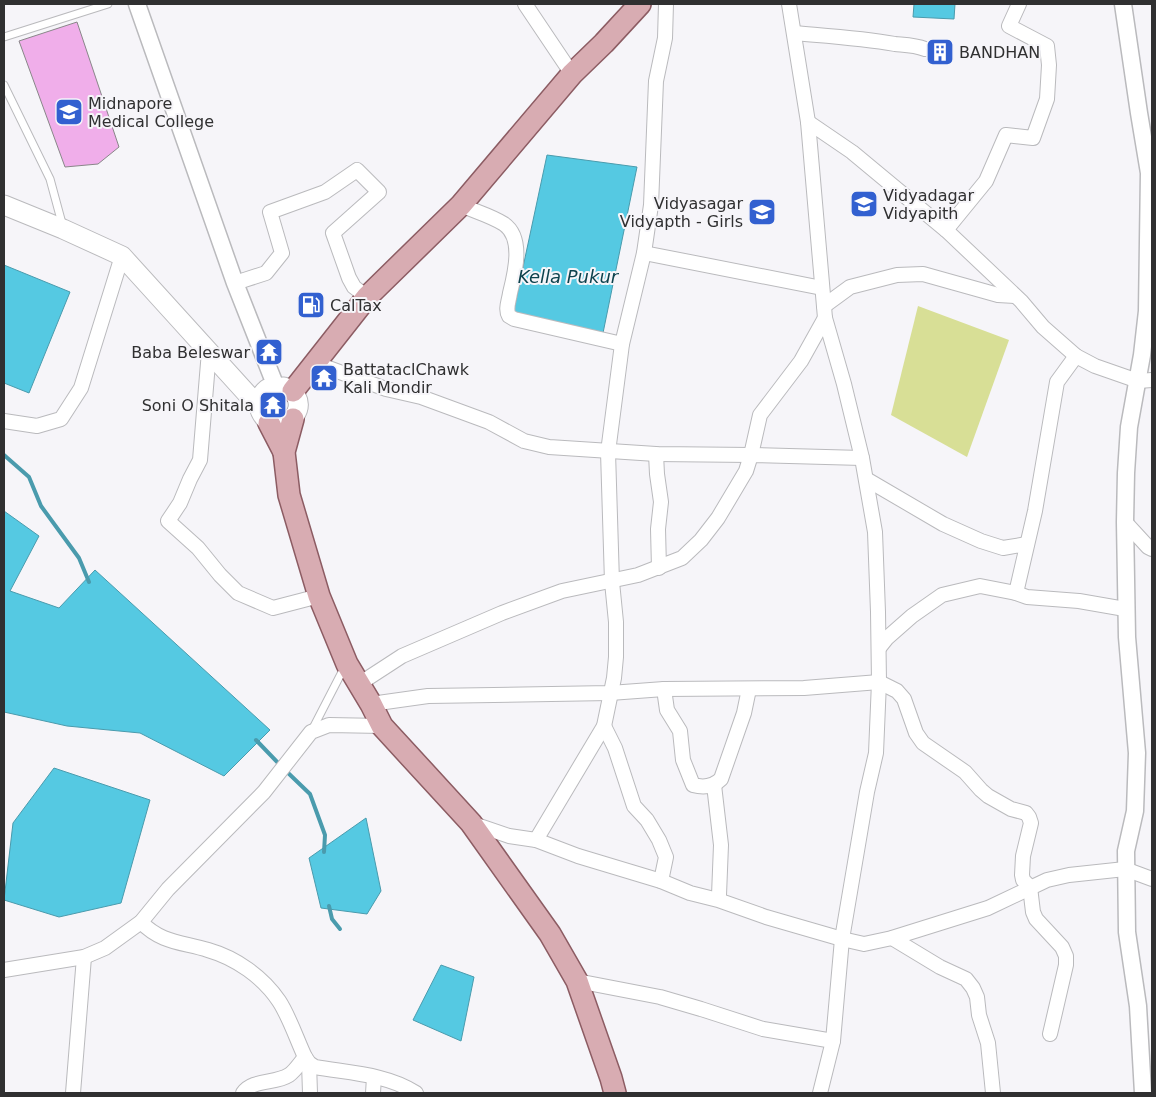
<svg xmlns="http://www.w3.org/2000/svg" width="1156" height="1097" viewBox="0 0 1156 1097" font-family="'DejaVu Sans',sans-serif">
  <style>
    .green { fill: #d8df96 }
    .water { fill: #55c9e2; stroke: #4a9bad }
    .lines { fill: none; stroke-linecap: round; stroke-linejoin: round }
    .stream { stroke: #4a9bad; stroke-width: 4 }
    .building { fill: #f0aeea; stroke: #898789 }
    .service-casing { stroke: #bababd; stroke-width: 9 }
    .minor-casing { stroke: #bababd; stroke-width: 16 }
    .tertiary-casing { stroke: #bababd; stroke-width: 19 }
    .secondary-casing { stroke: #bababd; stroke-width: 21 }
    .primary-casing { stroke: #8c5c63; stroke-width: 24 }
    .service { stroke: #fff; stroke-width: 7 }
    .minor { stroke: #fff; stroke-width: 14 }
    .tertiary { stroke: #fff; stroke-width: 16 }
    .secondary { stroke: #fff; stroke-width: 19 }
    .primary { stroke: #d8acb2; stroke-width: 21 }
    .labels { text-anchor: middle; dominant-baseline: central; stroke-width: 4; stroke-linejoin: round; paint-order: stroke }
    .poi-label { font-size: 16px; fill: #303031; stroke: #f6f5f9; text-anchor: start }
    .water-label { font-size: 18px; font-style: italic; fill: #0d424d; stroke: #f6f5f9 }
  </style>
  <rect width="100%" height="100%" fill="#f6f5f9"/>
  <polygon class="green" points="918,306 1009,340 967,457 891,415"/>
  <g class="water">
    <polygon points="914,4 955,4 954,19 913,17"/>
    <polygon points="547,155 637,167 603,333 513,314"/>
    <polygon points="4,265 70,292 29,393 4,383"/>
    <polygon points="4,511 39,536 10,591 59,608 95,570 270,730 224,776 140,733 67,726 4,712"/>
    <polygon points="54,768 150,800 121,903 59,917 4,900 13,823"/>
    <polygon points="366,818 381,891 367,914 321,908 309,858"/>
    <polygon points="441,965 474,977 461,1041 413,1020"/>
  </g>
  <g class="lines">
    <g class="stream">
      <polyline points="4,455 29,477 41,506 79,558 89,582"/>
      <polyline points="256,740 280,765"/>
      <polyline points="285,770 310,794 325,835 324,852"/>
      <polyline points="329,906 332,919 340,929"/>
    </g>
  </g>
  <g class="building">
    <polygon points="77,22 119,147 98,164 65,167 19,41"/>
    <polygon points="930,46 950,47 952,58 928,56"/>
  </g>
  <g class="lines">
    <defs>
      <g id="service">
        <polyline points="4,37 108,4"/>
        <polyline points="4,85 50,179 63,227"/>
        <polyline points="312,730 344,668"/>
      </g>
      <g id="minor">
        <polyline points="525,4 572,74"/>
        <polyline points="789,4 808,122 825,318 844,384 862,458 875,532 878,612 879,682 876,753 867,792 842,939 833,1041 820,1093"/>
        <path d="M794,33C828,36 862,38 895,44C906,45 915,45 925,49"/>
        <polyline points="808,122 852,152 946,230 1021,301 1043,327 1076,356 1095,366 1138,381 1152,380"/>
        <path d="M461,205C474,211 492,216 504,224C524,238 515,273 510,293C509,301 505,309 509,316L514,319L622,344"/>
        <polyline points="946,230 986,181 1006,135 1033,138 1047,99 1049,65 1047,46 1009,26 1019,4"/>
        <polyline points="644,253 822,288"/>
        <polyline points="235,283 266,273 282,253 270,212 325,192 357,170 379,192 333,233 349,278 354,287 367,297"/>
        <polyline points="824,306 850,287 897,275 923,274 998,295 1015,296"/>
        <polyline points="209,351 200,460 190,479 180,503 168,521 198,548 220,575 238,593 273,608 319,596"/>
        <polyline points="315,363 386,389 421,397 489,422 524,441 549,447 656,454 751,455 760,415 801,361 825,318"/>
        <polyline points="4,421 37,426 61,419 81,388 122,256"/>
        <polyline points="656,454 657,474 661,502 658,529 659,568"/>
        <polyline points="866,479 943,524 981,541 1003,548 1027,544"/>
        <polyline points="1125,522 1148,547 1152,549"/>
        <polyline points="1016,593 1035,511 1057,382 1076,356"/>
        <polyline points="879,648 887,638 912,616 942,595 980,586 1016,593 1027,597 1079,601 1125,609"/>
        <polyline points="359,684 402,656 502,613 562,591 638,575 682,558 701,540 718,518 746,471 751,455 862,458"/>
        <path d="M664,689L667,710L680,731L683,760L693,785C704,788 713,787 721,779L744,713L749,689"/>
        <polyline points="371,704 428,696 610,693 664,689 804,688 879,682 897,691 904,699 916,733 923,743 965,772 981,790 988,796 1011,809 1026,813 1029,817 1031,823 1023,856 1022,875 1023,880 1030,887 1033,912 1036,919 1062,947 1066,956 1066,965 1050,1034"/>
        <polyline points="604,726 615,748 634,806 647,820 659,840 666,857 661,881"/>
        <polyline points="714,785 721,845 719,895"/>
        <polyline points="471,823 509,836 536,840 578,856 661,881 690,893 718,900 766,917 842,939 864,944 892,938 988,908 1047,880 1069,875 1125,869 1152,879"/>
        <polyline points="536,840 604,726 614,678 616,657 616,622 612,582 608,452 622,344 644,253 651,205 656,81 665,38 666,4"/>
        <path d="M141,922C161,943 182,942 208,950C236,958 263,977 279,1001C289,1016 297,1040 305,1057L309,1063L315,1067C349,1073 387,1074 416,1093"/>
        <polyline points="892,938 940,967 966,979 973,988 977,997 979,1015 988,1043 993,1093"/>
        <polyline points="4,970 84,957 105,948 141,922 168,889 264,792 311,732 329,725 382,726"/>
        <polyline points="577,981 660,997 701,1009 763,1029 833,1041"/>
        <polyline points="309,1063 310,1093"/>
        <polyline points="73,1093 84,957"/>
        <path d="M243,1093C253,1079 275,1084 289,1075C295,1071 300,1063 305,1057"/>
        <polyline points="373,1093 374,1077"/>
      </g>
      <g id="tertiary">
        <polyline points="137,4 235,283 276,387"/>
        <polyline points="1123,4 1139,113 1149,173 1147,311 1142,355 1129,427 1126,473 1125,522 1127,637 1137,753 1135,811 1126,851 1127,932 1138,1006 1143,1093"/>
      </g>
      <g id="secondary">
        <polyline points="4,205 63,229 122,256 259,407"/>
        <path d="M284,387C308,395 301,428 269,423C258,412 254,400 267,389Z"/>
      </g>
      <g id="primary">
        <polyline points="293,391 367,297 461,205 572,74 604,43 640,4"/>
        <polyline points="293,419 284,452 289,495 319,596 347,664 371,704 382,726 471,823 550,934 577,981 611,1078 615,1093"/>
        <polyline points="269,423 284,452"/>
      </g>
    </defs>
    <use href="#service" class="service-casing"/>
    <use href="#minor" class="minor-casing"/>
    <use href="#tertiary" class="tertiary-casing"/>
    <use href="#secondary" class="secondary-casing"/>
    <use href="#primary" class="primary-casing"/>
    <use href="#service" class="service"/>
    <use href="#minor" class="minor"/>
    <use href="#tertiary" class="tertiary"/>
    <use href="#secondary" class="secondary"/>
    <use href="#primary" class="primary"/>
  </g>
  <defs>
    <symbol id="building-square" viewBox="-11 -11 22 22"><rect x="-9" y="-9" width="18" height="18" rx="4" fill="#3260d0" stroke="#f6f5f9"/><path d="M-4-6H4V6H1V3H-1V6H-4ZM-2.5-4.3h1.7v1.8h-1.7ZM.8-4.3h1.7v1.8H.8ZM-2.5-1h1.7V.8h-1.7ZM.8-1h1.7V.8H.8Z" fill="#fff"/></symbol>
    <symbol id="university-square" viewBox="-11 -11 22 22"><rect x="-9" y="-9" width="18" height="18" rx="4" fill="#3260d0" stroke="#f6f5f9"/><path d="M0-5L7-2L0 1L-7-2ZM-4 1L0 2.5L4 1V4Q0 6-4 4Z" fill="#fff"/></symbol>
    <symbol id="school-square" viewBox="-11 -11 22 22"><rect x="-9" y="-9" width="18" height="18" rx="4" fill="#3260d0" stroke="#f6f5f9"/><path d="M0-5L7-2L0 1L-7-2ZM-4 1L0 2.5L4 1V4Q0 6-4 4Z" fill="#fff"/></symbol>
    <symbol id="fuel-square" viewBox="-11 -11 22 22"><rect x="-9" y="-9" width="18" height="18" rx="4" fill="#3260d0" stroke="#f6f5f9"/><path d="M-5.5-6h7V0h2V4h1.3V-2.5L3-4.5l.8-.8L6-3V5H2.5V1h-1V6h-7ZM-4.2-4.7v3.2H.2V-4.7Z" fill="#fff"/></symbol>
    <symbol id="temple-square" viewBox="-11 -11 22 22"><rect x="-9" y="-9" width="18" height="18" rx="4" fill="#3260d0" stroke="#f6f5f9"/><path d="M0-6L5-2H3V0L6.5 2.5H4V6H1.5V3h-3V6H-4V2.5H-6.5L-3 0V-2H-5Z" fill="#fff"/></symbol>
  </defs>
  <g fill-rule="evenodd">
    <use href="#building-square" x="924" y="36" width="32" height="32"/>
    <use href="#university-square" x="53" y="96" width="32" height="32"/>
    <use href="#school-square" x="848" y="188" width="32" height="32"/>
    <use href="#school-square" x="746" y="196" width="32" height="32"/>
    <use href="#fuel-square" x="295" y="289" width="32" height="32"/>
    <use href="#temple-square" x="253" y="336" width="32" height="32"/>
    <use href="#temple-square" x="308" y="362" width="32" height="32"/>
    <use href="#temple-square" x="257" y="389" width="32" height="32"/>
  </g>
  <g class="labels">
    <g class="poi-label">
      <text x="959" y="52">BANDHAN</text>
      <text x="88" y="103">Midnapore<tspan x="88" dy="18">Medical College</tspan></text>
      <text x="883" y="195">Vidyadagar<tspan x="883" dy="18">Vidyapith</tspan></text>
      <text x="743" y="203" text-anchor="end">Vidyasagar<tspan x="743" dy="18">Vidyapth - Girls</tspan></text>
      <text x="330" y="305">CalTax</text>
      <text x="250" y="352" text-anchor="end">Baba Beleswar</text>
      <text x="343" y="369">BattataclChawk<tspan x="343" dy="18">Kali Mondir</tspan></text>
      <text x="254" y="405" text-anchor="end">Soni O Shitala</text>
    </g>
    <g class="water-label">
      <text x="568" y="276">Kella Pukur</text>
    </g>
  </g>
  <rect width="1156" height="1097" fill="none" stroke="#303031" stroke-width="10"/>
</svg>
